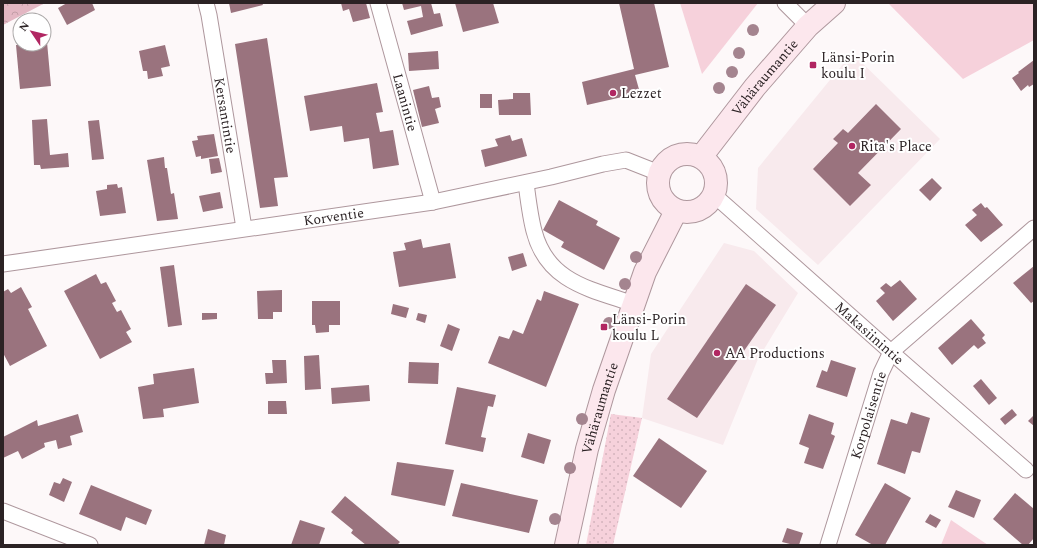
<svg xmlns="http://www.w3.org/2000/svg" width="1037" height="548" viewBox="0 0 1037 548" font-family="Spectral,serif">
  <style>
    .built { fill: #f8eaed }
    .grass { fill: #f6d1db }
    .forest { fill: url(#forest-crowns) }
    .park { fill: url(#park-dots) }
    .building { fill: #9a737e }
    .lines { fill: none; stroke-linecap: round; stroke-linejoin: round }
    .street-casing { stroke: #ae979d; stroke-width: 17 }
    .secondary-casing { stroke: #ae979d; stroke-width: 24 }
    .street { stroke: #fff; stroke-width: 15 }
    .secondary { stroke: #fce7ed; stroke-width: 22 }
    .tree { fill: #a4848f }
    .poi-dot { fill: #b12662; stroke: #fff; stroke-width: 1.5 }
    .labels { text-anchor: middle; dominant-baseline: central; stroke-width: 4; stroke-linejoin: round; paint-order: stroke }
    .poi-label { font-size: 14px; fill: #2b2224; stroke: #fff; text-anchor: start }
    .street-label { font-size: 14px; fill: #2b2224; stroke: #fff }
  </style>
  <defs>
    <pattern id="forest-crowns" width="20" height="18" patternUnits="userSpaceOnUse"><rect width="20" height="18" fill="#e3b7c3"/><path d="M2 6a3 3 0 1 1 6 0M12 15a3 3 0 1 1 6 0" fill="none" stroke="#c39da7"/></pattern>
    <pattern id="park-dots" width="8" height="8" patternUnits="userSpaceOnUse"><rect width="8" height="8" fill="#f6d1db"/><path d="M2 2h.1M6 6h.1" fill="none" stroke="#d3b3bc" stroke-width="1.8" stroke-linecap="round"/></pattern>
  </defs>
  <rect width="100%" height="100%" fill="#fdf8f9"/>
  <g class="built">
    <polygon points="852,53 940,139 818,265 756,209 758,168"/>
    <polygon points="724,243 754,251 798,293 758,359 723,445 642,418 651,354"/>
  </g>
  <g class="grass">
    <polygon points="680,3 758,3 702,74"/>
    <polygon points="888,3 1034,3 1034,40 963,79"/>
    <polygon points="951,520 988,545 941,545"/>
  </g>
  <polygon class="forest" points="3,3 45,3 3,25"/>
  <polygon class="park" points="611,414 642,418 613,545 586,545"/>
  <g class="building">
    <polygon points="67,3 92,3 95,10 67,25 58,8"/>
    <polygon points="229,3 262,3 263,5 231,13"/>
    <polygon points="341,3 366,3 370,18 353,22 349,9 343,11"/>
    <polygon points="402,3 431,3 434,14 440,13 443,26 411,35 407,21 423,17 421,6 404,10"/>
    <polygon points="455,3 493,3 499,23 463,32"/>
    <polygon points="619,3 654,3 669,67 635,75 640,93 587,105 582,82 634,69"/>
    <polygon points="267,38 288,177 274,178 278,206 260,208 235,44"/>
    <polygon points="47,42 51,86 20,89 16,45 44,44 44,43"/>
    <polygon points="165,45 170,66 161,68 163,76 148,79 147,71 143,71 139,51"/>
    <polygon points="438,51 439,69 409,71 408,53"/>
    <polygon points="1034,60 1034,84 1029,87 1028,85 1021,91 1012,78 1019,73 1018,72"/>
    <polygon points="377,83 383,112 376,113 380,132 393,130 399,165 373,169 369,138 344,142 342,126 310,131 304,96"/>
    <polygon points="429,86 432,98 439,97 441,107 435,109 439,123 422,127 413,90"/>
    <polygon points="513,93 530,93 531,115 499,115 498,100 513,99"/>
    <rect x="480" y="94" width="12" height="14"/>
    <polygon points="876,104 901,129 858,173 871,185 850,206 813,169 838,143 833,139 843,129 848,133"/>
    <polygon points="47,119 50,155 68,153 69,167 41,169 40,165 34,165 32,120"/>
    <polygon points="99,120 104,159 92,160 88,121"/>
    <polygon points="214,134 218,156 201,159 201,156 196,157 192,141 198,140 197,136"/>
    <polygon points="510,135 512,141 522,138 527,156 485,167 481,150 498,146 495,139"/>
    <polygon points="164,157 165,168 167,168 171,194 174,193 178,219 157,221 147,160"/>
    <polygon points="219,158 222,172 211,174 209,159"/>
    <polygon points="932,178 942,188 930,201 919,190"/>
    <polygon points="117,184 118,188 122,187 126,213 100,216 96,191 107,189 107,185"/>
    <polygon points="220,192 223,208 203,212 199,196"/>
    <polygon points="559,200 598,221 596,225 620,238 604,270 561,247 564,242 543,230"/>
    <polygon points="981,203 985,208 987,207 1003,225 981,242 965,225 977,215 972,210"/>
    <polygon points="421,239 423,248 450,243 456,278 399,287 393,252 406,250 404,243"/>
    <polygon points="523,253 527,266 512,271 508,257"/>
    <polygon points="174,265 182,325 168,327 160,267"/>
    <polygon points="1034,266 1034,301 1031,303 1013,283"/>
    <polygon points="96,274 101,284 106,282 116,301 112,303 117,312 121,310 131,329 126,332 132,342 100,359 64,291"/>
    <polygon points="900,280 917,299 893,321 876,301 885,293 880,288 886,283 891,287"/>
    <polygon points="746,284 776,305 697,418 667,399"/>
    <polygon points="21,287 32,307 28,309 47,346 10,366 3,353 3,292 8,289 11,293"/>
    <polygon points="282,290 282,312 273,312 273,319 258,319 257,291"/>
    <polygon points="544,291 579,304 546,387 488,363 499,336 509,339 513,330 523,334 537,299 541,301"/>
    <polygon points="312,301 340,301 340,325 329,325 329,332 316,333 315,325 312,325"/>
    <polygon points="393,304 409,308 406,318 391,314"/>
    <polygon points="202,313 217,313 217,319 202,320"/>
    <polygon points="418,313 427,315 425,323 416,320"/>
    <polygon points="971,319 985,335 982,338 986,343 978,349 974,345 952,365 938,348"/>
    <polygon points="448,324 460,329 452,351 440,346"/>
    <polygon points="319,355 321,389 305,390 304,356"/>
    <polygon points="272,360 286,360 287,383 266,384 265,373 273,373"/>
    <polygon points="831,360 856,368 847,397 816,387 822,370 827,372"/>
    <polygon points="409,362 439,363 438,384 408,383"/>
    <polygon points="194,368 199,403 163,409 164,417 143,419 138,387 154,384 153,374"/>
    <polygon points="981,379 997,398 989,405 973,386"/>
    <polygon points="369,385 370,401 332,404 331,388"/>
    <polygon points="457,387 496,395 493,407 488,406 481,437 486,438 483,452 445,444"/>
    <polygon points="268,401 286,401 287,414 268,414"/>
    <polygon points="1012,409 1017,415 1005,425 1000,419"/>
    <polygon points="911,412 930,418 920,453 912,451 905,474 877,464 891,419 907,424"/>
    <polygon points="78,414 83,432 70,436 72,445 58,449 56,440 44,443 45,447 22,459 18,451 3,458 3,437 37,420 38,426"/>
    <polygon points="809,414 834,423 831,434 835,436 823,469 804,463 809,448 799,444"/>
    <polygon points="1034,415 1034,426 1028,421"/>
    <polygon points="528,433 551,440 544,464 521,457"/>
    <polygon points="659,438 707,471 681,508 633,476"/>
    <polygon points="397,462 454,470 445,506 391,495"/>
    <polygon points="63,478 72,482 64,502 49,495 54,482 60,484"/>
    <polygon points="461,483 538,500 529,533 452,516"/>
    <polygon points="885,483 911,498 885,545 873,545 855,535"/>
    <polygon points="91,485 152,510 146,525 126,517 121,531 79,514"/>
    <polygon points="956,490 981,500 974,518 948,507"/>
    <polygon points="1015,493 1034,509 1034,538 1028,545 1023,545 993,519"/>
    <polygon points="345,496 400,542 397,545 366,545 351,533 353,530 331,512"/>
    <polygon points="930,514 941,520 936,528 925,522"/>
    <polygon points="300,520 325,528 319,545 291,545"/>
    <polygon points="787,528 803,533 799,545 794,545 782,542"/>
    <polygon points="208,529 226,535 224,545 204,545"/>
  </g>
  <g class="lines">
    <defs>
      <g id="street">
        <path id="s1" d="M206,3L209,15L244,228"/>
        <path id="s2" d="M378,3L433,202"/>
        <polyline points="785,3 808,26"/>
        <path d="M526,183C528,198 530,216 534,231C547,282 590,289 634,304"/>
        <path id="s3" d="M714,195L891,352L1026,470"/>
        <path id="s4" d="M3,264L433,202L551,177L603,164L626,160L659,173"/>
        <polyline points="3,511 90,545"/>
        <path id="s5" d="M828,545L881,373L891,352L1034,228"/>
      </g>
      <g id="secondary">
        <circle cx="687" cy="183" r="29"/>
        <path id="s6" d="M701,157L755,87L808,26L834,3"/>
        <path id="s7" d="M566,545L587,449L604,390L645,272L676,211"/>
      </g>
    </defs>
    <use href="#street" class="street-casing"/>
    <use href="#secondary" class="secondary-casing"/>
    <use href="#street" class="street"/>
    <use href="#secondary" class="secondary"/>
  </g>
  <g class="tree">
    <circle cx="753" cy="30" r="6"/>
    <circle cx="739" cy="53" r="6"/>
    <circle cx="732" cy="72" r="6"/>
    <circle cx="719" cy="88" r="6"/>
    <circle cx="636" cy="257" r="6"/>
    <circle cx="625" cy="284" r="6"/>
    <circle cx="609" cy="323" r="6"/>
    <circle cx="582" cy="419" r="6"/>
    <circle cx="570" cy="468" r="6"/>
    <circle cx="555" cy="519" r="6"/>
  </g>
  <g class="poi-dot">
    <rect x="809" y="61" width="8" height="8" rx="2"/>
    <circle cx="613" cy="93" r="4"/>
    <circle cx="852" cy="146" r="4"/>
    <rect x="600" y="323" width="8" height="8" rx="2"/>
    <circle cx="717" cy="353" r="4"/>
  </g>
  <g class="labels">
    <g class="poi-label">
      <text x="821" y="57">Länsi-Porin<tspan x="821" dy="16">koulu I</tspan></text>
      <text x="621" y="93">Lezzet</text>
      <text x="860" y="146">Rita's Place</text>
      <text x="612" y="319">Länsi-Porin<tspan x="612" dy="16">koulu L</tspan></text>
      <text x="725" y="353">AA Productions</text>
    </g>
    <g class="street-label">
      <text stroke="none"><textPath href="#s6" startOffset="102">Vähäraumantie</textPath></text>
      <text stroke="none"><textPath href="#s2" startOffset="103">Laanintie</textPath></text>
      <text stroke="none"><textPath href="#s1" startOffset="114">Kersantintie</textPath></text>
      <text stroke="none"><textPath href="#s4" startOffset="334">Korventie</textPath></text>
      <text stroke="none"><textPath href="#s3" startOffset="208">Makasiinintie</textPath></text>
      <text stroke="none"><textPath href="#s7" startOffset="141">Vähäraumantie</textPath></text>
      <text stroke="none"><textPath href="#s5" startOffset="136">Korpolaisentie</textPath></text>
    </g>
  </g>
  <rect width="1037" height="548" fill="none" stroke="#2b2224" stroke-width="8"/>
  <g transform="translate(32 32) rotate(305)"><circle r="19" fill="#ffffff" stroke="#aaa7a7"/>
  <path d="M0-3L7 15L0 10L-7 15Z" fill="#b12662"/>
  <text y="-6" font-size="11" font-weight="bold" text-anchor="middle" fill="#2b2224">N</text>
  </g>
</svg>
